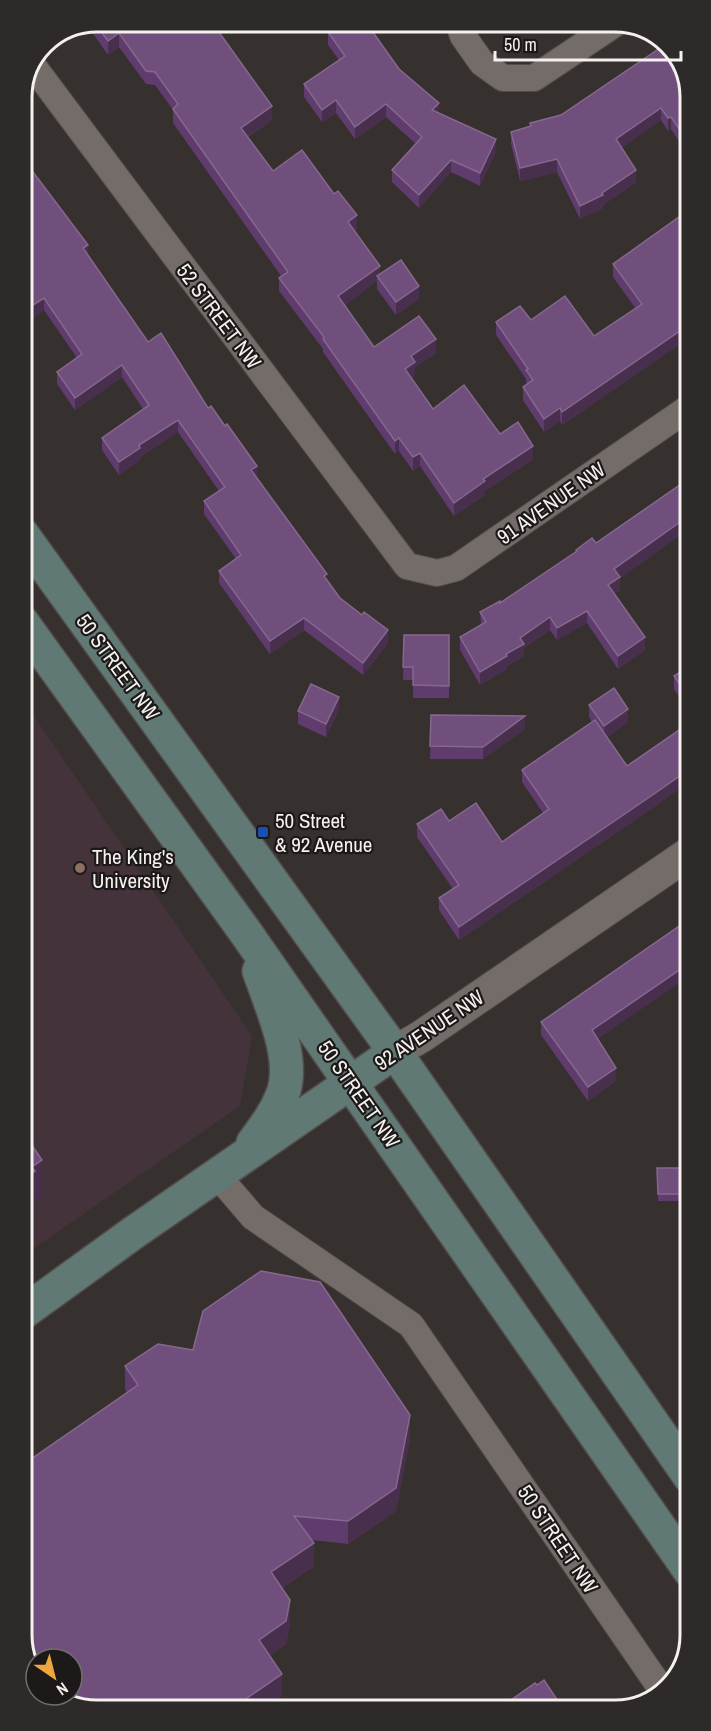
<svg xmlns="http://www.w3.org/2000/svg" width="711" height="1731" viewBox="0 0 711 1731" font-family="'Archivo Narrow',sans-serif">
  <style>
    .education { fill: #45333c }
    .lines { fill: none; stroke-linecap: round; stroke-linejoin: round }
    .minor-casing { stroke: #524c4a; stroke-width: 28 }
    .tertiary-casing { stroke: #524c4a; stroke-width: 34 }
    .secondary-casing { stroke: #524c4a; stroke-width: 36 }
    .minor { stroke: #746c69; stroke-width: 26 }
    .tertiary { stroke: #746c69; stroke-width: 32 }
    .secondary { stroke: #617974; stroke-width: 33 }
    .wall { fill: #603c6e }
    .shaded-wall { fill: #492f4e }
    .building { fill: #704f7c; stroke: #85688e; stroke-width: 1.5 }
    .transit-dot { fill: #1a4fb4; stroke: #1c1918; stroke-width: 2 }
    .education-dot { fill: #8d6e63; stroke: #1c1918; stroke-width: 2 }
    .labels { text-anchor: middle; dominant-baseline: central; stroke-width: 4.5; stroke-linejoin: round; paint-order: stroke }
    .street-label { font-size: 21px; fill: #f5f1ef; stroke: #1c1918 }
    .poi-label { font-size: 21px; fill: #f5f1ef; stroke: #1c1918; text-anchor: start }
    .rim { fill: none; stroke: #f5f1ef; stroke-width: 3 }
  </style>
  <rect width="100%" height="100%" fill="#36302e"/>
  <polygon class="education" points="23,700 252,1036 240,1106 24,1255"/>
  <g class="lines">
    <defs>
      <g id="minor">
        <polyline points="458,21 463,36 482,63 503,78 534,78 619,21"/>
        <polyline points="33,66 407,566 437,573 456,568 687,409"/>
        <polyline points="217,1175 253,1217 411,1325 662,1690"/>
      </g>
      <polyline id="tertiary" points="395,1052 422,1036 688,854"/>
      <g id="secondary">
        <polyline points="22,534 395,1052 690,1477"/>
        <polyline points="22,622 246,933 690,1571"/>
        <path d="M253,1143C264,1128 275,1114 282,1096C297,1061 271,1006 259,971"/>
        <polyline points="24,1312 133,1233 395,1052"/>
      </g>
    </defs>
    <use href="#minor" class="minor-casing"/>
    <use href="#tertiary" class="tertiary-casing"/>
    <use href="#secondary" class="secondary-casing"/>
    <use href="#minor" class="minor"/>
    <use href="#tertiary" class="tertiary"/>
    <use href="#secondary" class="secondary"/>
  </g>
  <g class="wall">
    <polygon points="96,21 272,120 248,137 273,171 357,229 354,231 380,274 419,299 396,315 377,289 377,281 345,305 374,347 436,353 415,367 415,375 411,378 433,409 500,434 533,459 485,491 485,495 454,516 420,466 413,471 399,451 395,454 323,352 323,349 279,291 279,278 281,276 173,123 173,110 155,85 146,84 119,47 108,55 87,25"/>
    <polygon points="328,32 399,69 439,113 496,151 480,186 451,172 419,208 392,182 392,170 416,144 386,117 355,139 336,113 322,122 304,97 304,84 339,60 328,45"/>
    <polygon points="666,57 686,72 686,152 671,129 668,131 661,120 621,148 636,182 603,205 603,208 580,219 557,172 520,181 511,144 511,132 530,127 530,123 561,115"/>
    <polygon points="21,156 88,254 148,342 208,408 340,598 388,643 363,675 304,630 270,654 219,583 219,571 236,559 204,514 204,501 219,491 178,432 140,457 140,460 119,475 102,450 102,438 143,409 122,377 75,410 57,384 57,372 77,358 44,310 27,322 22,314"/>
    <polygon points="686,212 687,339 562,425 560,421 544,432 523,400 523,387 527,384 526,383 526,379 496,335 496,322 531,320 594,336 636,309 613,277 613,264"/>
    <polygon points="687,480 687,538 683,533 620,578 620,590 614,593 645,650 618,669 587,623 557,640 550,630 524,648 524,656 507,666 507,669 480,685 460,650 460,637 481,625 480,612 500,603 576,552 576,550 596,543"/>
    <polygon points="687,569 687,598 680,587 680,574"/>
    <polygon points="404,635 449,635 449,698 413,698 413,680 403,680"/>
    <polygon points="688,667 688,782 654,807 459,940 439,910 439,898 453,889 417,837 417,824 449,821 502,842 543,813 522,782 522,770 592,722 589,717 589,705 628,722 607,737 627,766 686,725 682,719 682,706 685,705 674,689 674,676"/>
    <polygon points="339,710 326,737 298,724 298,711"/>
    <polygon points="431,715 525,729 483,759 430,759"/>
    <polygon points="541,1022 598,1039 616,1081 588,1101 541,1035"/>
    <polygon points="657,1168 683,1168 683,1201 658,1201"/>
    <polygon points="125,1366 410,1438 396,1511 348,1544 312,1540 314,1566 282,1588 290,1623 286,1644 269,1656 282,1696 125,1389"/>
  </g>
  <g class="shaded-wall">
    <polygon points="119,33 119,47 108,55 108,41"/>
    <polygon points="336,100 336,113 322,122 322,110"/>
    <polygon points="439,103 439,115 432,110"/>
    <polygon points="386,104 386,117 355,139 355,127"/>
    <polygon points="272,106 272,120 241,141 241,128"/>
    <polygon points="661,108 661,120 616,152 616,139"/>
    <polygon points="671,117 671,129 668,131 668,118"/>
    <polygon points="496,139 496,151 480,186 480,173"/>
    <polygon points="557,159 557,172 520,181 520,168"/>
    <polygon points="451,160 451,172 419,208 419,195"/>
    <polygon points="636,170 636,182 603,205 603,208 580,219 580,206 602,193"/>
    <polygon points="357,215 357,229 348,235 348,222"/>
    <polygon points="88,245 88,257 83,248"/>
    <polygon points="380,266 380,279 377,276 377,281 338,310 338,296"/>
    <polygon points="419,286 419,299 396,315 396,302"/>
    <polygon points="44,298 44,310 27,322 27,309"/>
    <polygon points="687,326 687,339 562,425 562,412"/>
    <polygon points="436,339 436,353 415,367 415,375 405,382 405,369 411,356"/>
    <polygon points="122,365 122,377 75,410 75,398"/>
    <polygon points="560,408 560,421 544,432 544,419"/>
    <polygon points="178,420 178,432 140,457 140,460 119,475 119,462 139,445"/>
    <polygon points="399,438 399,451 395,454 395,441"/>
    <polygon points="533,446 533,459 485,491 485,495 454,516 454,503 483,479"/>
    <polygon points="420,453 420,466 413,471 413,457"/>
    <polygon points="257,466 257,478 251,470"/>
    <polygon points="683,520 683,533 620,578 620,590 608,598 608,585 614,569"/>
    <polygon points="587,611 587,623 557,640 557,628"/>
    <polygon points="550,617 550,630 524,648 524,656 507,666 507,669 480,685 480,672 520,638"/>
    <polygon points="304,618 304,630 270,654 270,641"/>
    <polygon points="388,630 388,643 363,675 363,663"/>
    <polygon points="645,637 645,650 618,669 618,656"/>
    <polygon points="339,697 339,710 326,737 326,724"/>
    <polygon points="628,709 628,722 604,739 604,726"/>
    <polygon points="525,716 525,729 483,759 483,747"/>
    <polygon points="688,770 688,782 654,807 459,940 459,927"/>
    <polygon points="688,964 688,977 592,1043 592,1030"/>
    <polygon points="616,1068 616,1081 588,1101 588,1087"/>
    <polygon points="42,1160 42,1195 35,1200 35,1207 26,1213 26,1218 24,1219 24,1179 32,1167"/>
    <polygon points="410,1415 410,1438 396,1511 348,1544 348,1521"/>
    <polygon points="314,1543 314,1566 271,1595 271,1572"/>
    <polygon points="290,1600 290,1623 286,1644 259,1663 259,1640"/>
    <polygon points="282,1674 282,1696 264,1709 231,1709"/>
  </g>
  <g class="building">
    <polygon points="96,21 211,21 221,35 272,106 241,128 273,171 302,150 334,194 338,191 357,215 348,222 380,266 338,296 374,347 419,316 436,339 411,356 415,362 405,369 433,409 464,385 500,434 518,422 533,446 483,479 485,481 454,503 420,453 413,457 399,438 395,441 323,339 324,337 279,278 288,272 173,109 178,104 155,72 146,71 119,33 108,41 94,22"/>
    <polygon points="343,21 365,21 399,69 439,103 432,110 496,139 480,173 451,160 419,195 392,170 422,137 386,104 355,127 336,100 322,110 304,84 345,56 328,32"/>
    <polygon points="660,48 666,57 672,53 686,72 686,139 671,117 668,118 661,108 616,139 636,170 602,193 603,195 580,206 557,159 520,168 511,132 531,126 530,123 561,115"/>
    <polygon points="21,156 88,245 83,248 148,342 161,333 208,408 211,406 225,426 227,424 257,466 251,470 327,574 324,576 340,598 362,615 364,612 388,630 363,663 304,618 270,641 219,571 241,555 204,501 225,487 178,420 139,445 140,448 119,462 102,438 149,405 122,365 75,398 57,372 82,354 44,298 27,309 22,301"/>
    <polygon points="686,212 687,326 562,412 560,408 544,419 523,387 533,380 526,370 528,369 496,322 520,306 531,320 565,296 594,336 642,304 613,264"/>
    <polygon points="401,260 419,286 396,302 377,276"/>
    <polygon points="687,480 687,526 683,520 614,569 620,577 608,585 645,637 618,656 587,611 557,628 550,617 520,638 524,644 506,654 507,656 480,672 460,637 486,622 480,612 500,601 500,603 577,551 576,550 592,538 596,543"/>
    <polygon points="687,569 687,585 680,574"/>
    <polygon points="404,635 449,635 449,686 413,685 413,667 403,667"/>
    <polygon points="688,667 688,696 674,676"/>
    <polygon points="311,684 339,697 326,724 298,711"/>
    <polygon points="614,688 628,709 604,726 589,705"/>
    <polygon points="688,703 688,714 682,706"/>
    <polygon points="431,715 525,716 483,747 430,746"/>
    <polygon points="595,720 627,766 688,724 688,770 654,794 459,927 439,898 459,885 417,824 441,809 449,821 476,803 502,842 549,809 522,770"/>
    <polygon points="688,920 688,964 592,1030 616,1068 588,1087 541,1022"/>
    <polygon points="24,1135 25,1135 42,1160 32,1167 35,1171 24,1179"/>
    <polygon points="657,1168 683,1168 683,1194 658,1194"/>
    <polygon points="261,1271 320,1282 410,1415 396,1488 348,1521 294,1516 314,1543 271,1572 290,1600 286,1621 259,1640 282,1674 231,1709 91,1710 52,1695 72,1695 72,1659 36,1659 36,1674 25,1659 24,1464 138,1385 125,1366 158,1344 193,1350 203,1311"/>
    <polygon points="544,1680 560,1704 559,1707 501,1707 535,1683 537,1685"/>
  </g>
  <rect class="transit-dot" x="257" y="826" width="12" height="12" rx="3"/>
  <circle class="education-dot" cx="80" cy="868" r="6"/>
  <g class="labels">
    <g class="street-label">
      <text transform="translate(219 316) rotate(53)">52 STREET NW</text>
      <text transform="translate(551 503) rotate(-35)">91 AVENUE NW</text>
      <text transform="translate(118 667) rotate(54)">50 STREET NW</text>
      <text transform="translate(429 1030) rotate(-34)">92 AVENUE NW</text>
      <text transform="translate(359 1094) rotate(55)">50 STREET NW</text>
      <text transform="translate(558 1539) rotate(56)">50 STREET NW</text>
    </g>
    <g class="poi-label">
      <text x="275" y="820">50 Street<tspan x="275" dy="24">&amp; 92 Avenue</tspan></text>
      <text x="92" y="856">The King's<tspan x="92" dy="24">University</tspan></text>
    </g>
  </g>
  <path d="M0 0H711V1731H0ZM97 32H615A65 65 0 0 1 680 97V1635A65 65 0 0 1 615 1700H97A65 65 0 0 1 32 1635V97A65 65 0 0 1 97 32Z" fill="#2d2a29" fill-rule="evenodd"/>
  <path class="rim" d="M97 32H615A65 65 0 0 1 680 97V1635A65 65 0 0 1 615 1700H97A65 65 0 0 1 32 1635V97A65 65 0 0 1 97 32Z"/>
  <g transform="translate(54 1677) rotate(145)"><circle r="28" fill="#1c1918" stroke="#736f6e" stroke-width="1.5"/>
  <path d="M0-4.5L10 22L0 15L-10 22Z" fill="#eea73c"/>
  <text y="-9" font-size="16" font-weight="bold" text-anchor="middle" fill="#f5f1ef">N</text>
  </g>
  <path d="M495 51v9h186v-9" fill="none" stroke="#f5f1ef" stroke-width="3"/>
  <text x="504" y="51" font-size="18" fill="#f5f1ef" stroke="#1c1918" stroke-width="4.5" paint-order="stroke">50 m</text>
</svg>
